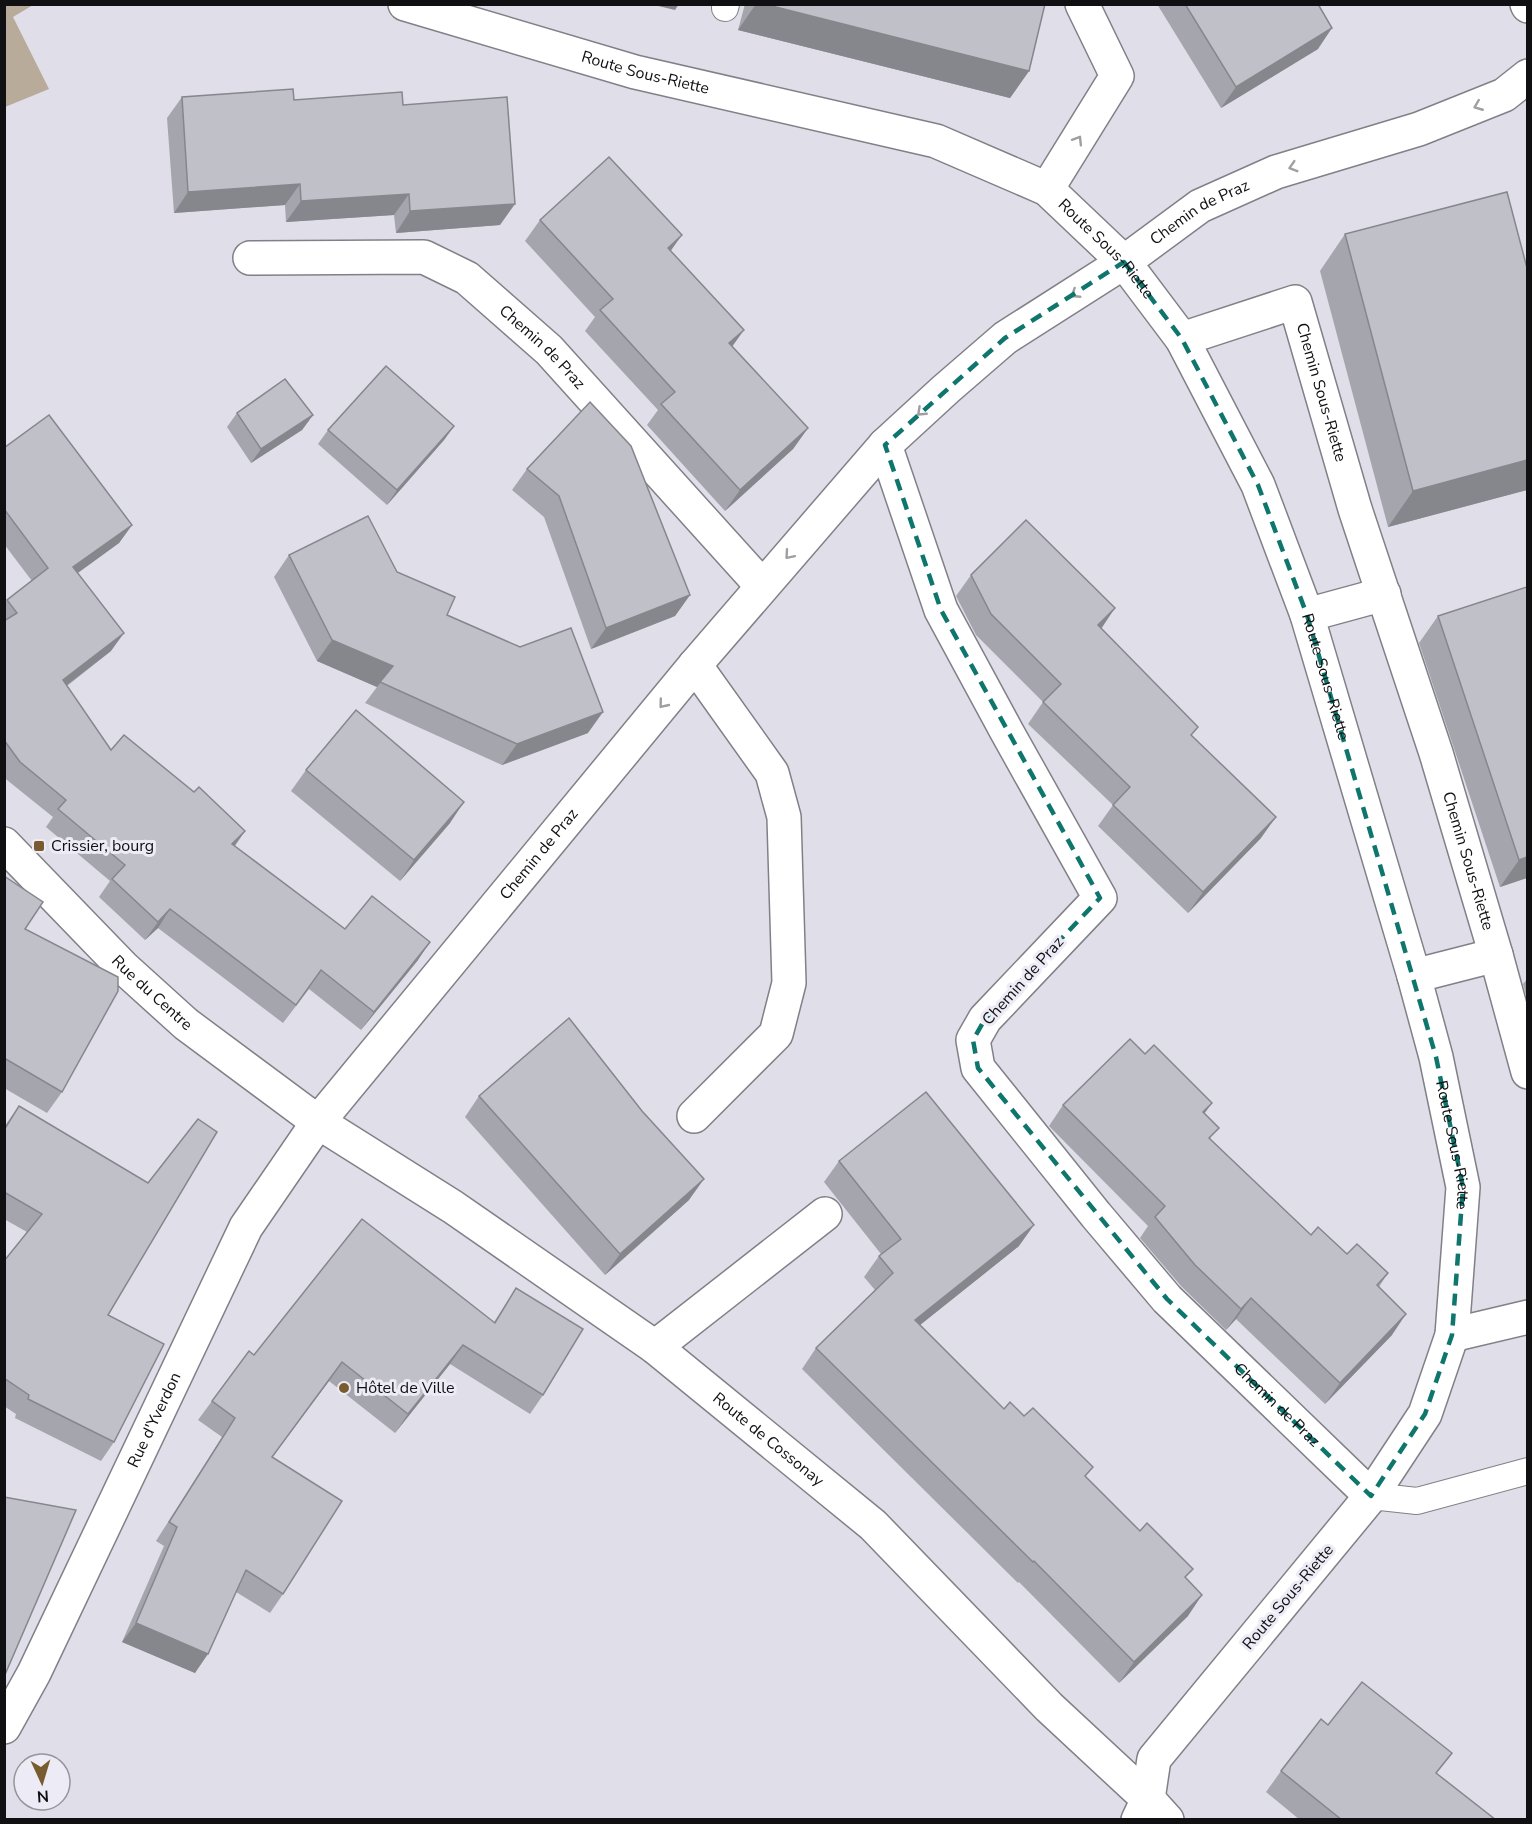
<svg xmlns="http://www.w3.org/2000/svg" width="1532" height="1824" viewBox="0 0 1532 1824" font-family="'Nunito Sans',sans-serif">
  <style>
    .green { fill: #b9ab99 }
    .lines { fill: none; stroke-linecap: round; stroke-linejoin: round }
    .lane-casing { stroke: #808088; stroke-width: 28 }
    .street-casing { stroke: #808088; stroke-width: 36 }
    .primary-casing { stroke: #808088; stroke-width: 36 }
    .lane { stroke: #fff; stroke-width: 26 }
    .street { stroke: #fff; stroke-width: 33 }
    .primary { stroke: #fff; stroke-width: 33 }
    .wall { fill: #a5a5ad }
    .shaded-wall { fill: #86868d }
    .building { fill: #c0c0c9; stroke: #86868d; stroke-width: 1.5 }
    .oneway { stroke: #9f9fa1 }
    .marked { fill: none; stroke: #0f766e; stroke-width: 4.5; stroke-dasharray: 12 8; stroke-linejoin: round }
    .poi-dot { fill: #785b2f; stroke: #edecf6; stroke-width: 2 }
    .labels { text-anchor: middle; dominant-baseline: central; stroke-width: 6; stroke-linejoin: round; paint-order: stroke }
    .street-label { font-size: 16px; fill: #101013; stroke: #edecf6 }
    .poi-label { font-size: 16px; fill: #101013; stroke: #edecf6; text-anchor: start }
  </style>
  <rect width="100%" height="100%" fill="#e0dfe9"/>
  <polygon class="green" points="5,4 33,5 13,17 49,89 5,107"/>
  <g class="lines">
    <defs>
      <g id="lane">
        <polyline points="725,8 726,4"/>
        <polyline points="1371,1496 1417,1501 1528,1471"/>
      </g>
      <g id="street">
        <path id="s1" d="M405,4L635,72L936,141L1047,189L1124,262L1182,339L1258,485L1307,615L1414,976L1436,1057L1463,1187L1452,1335L1425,1414L1371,1496L1154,1759L1148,1799L1138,1820"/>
        <polyline points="1047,189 1117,76 1082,4"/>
        <path id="s2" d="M250,258L424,257L467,278L549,350L762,586"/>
        <path id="s3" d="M1182,339L1295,302L1355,509L1436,753L1496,955L1528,1072"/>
        <path id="s4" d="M885,445L941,610L1007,732L1100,898L985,1019L973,1040L978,1068L1096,1215L1167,1299L1371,1496"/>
        <polyline points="1307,615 1384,594"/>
        <path id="s5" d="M4,844L123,967L186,1024L318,1122L453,1207L655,1347L873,1525L1049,1707L1148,1799L1167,1820"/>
        <polyline points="1414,976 1496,955"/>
        <polyline points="694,1116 776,1034 789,983 784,817 772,773 695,665"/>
        <polyline points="1452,1335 1528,1317"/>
        <polyline points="655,1347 825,1214"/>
        <path id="s6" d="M4,1727L34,1673L246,1227L318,1122L695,665L885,445L946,389L1005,338L1124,262L1200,206L1276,172L1419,129L1504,95L1528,76"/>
      </g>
      <polyline id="primary" points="1527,4 1528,6"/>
    </defs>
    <use href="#lane" class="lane-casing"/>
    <use href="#street" class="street-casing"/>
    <use href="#primary" class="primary-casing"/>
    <use href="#lane" class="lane"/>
    <use href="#street" class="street"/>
    <use href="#primary" class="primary"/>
  </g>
  <g class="wall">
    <polygon points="745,4 1045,4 1029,71 1010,98 738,30"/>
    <polygon points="1157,4 1318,4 1318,49 1221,108"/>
    <polygon points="182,97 294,100 403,105 500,225 396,233 394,215 286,222 285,205 174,213 167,118"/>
    <polygon points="540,220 671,251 732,346 808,428 793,449 725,511 647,425 658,410 585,331 595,317 525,241"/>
    <polygon points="1345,234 1527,268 1527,490 1388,527 1320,271"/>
    <polygon points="237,413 313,415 302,430 251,463 227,427"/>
    <polygon points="454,426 444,440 387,505 318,444 328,430"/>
    <polygon points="4,448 132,525 119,543 77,573 111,651 67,686 111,750 194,792 245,831 235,846 345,929 418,960 361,1030 309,989 283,1023 158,928 145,940 99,897 110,881 46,827 53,817 7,780 4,777 4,604 7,600 32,581 4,544"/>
    <polygon points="527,469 690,595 675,616 591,649 544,517 512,490"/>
    <polygon points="289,555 397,572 588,733 502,765 365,703 377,687 317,661 274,577"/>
    <polygon points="971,575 1101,628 1192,736 1261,838 1188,913 1098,826 1113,805 1028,724 1043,702 976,635 956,596"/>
    <polygon points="1527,587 1527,878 1500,887 1419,643 1438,616"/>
    <polygon points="306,770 450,823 400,881 291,791"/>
    <polygon points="4,876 25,929 62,1092 47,1113 4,1088"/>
    <polygon points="1527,979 1527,999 1523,984"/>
    <polygon points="1145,1054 1205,1114 1211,1140 1311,1235 1347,1254 1388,1273 1379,1287 1392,1335 1325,1404 1236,1319 1226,1330 1181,1286 1140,1238 1148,1226 1049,1126 1063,1105"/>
    <polygon points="479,1096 642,1111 689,1200 605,1275 465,1117"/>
    <polygon points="19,1106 108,1315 114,1442 101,1461 15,1418 16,1414 4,1406 4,1261 27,1232 4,1219 4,1127"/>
    <polygon points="839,1161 1019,1246 920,1325 1004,1409 1086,1477 1186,1579 1188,1616 1119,1683 1019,1582 1018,1583 802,1369 816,1348 875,1290 864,1277 879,1256 881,1254 824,1182"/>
    <polygon points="516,1288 543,1395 530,1414 450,1364 395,1433 329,1381 272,1457 283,1594 270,1613 236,1592 195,1673 122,1642 164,1546 156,1541 222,1437 198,1420 212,1401 254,1355 494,1322"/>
    <polygon points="1328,1725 1437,1774 1496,1820 1300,1820 1266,1792 1281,1771"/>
  </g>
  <g class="shaded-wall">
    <polygon points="650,4 679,4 675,10"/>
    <polygon points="756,4 764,4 1029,71 1010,98 738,30"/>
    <polygon points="1332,28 1318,49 1221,108 1236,87"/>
    <polygon points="300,184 285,205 174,213 188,192"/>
    <polygon points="409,194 394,215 286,222 301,201"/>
    <polygon points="515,204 500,225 396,233 410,211"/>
    <polygon points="682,235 667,256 668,248"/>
    <polygon points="744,330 729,351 729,343"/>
    <polygon points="313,415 302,430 251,463 261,449"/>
    <polygon points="454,426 444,440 387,505 397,490"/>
    <polygon points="808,428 793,449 725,511 740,490"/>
    <polygon points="1527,460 1527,490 1388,527 1413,491"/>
    <polygon points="132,525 119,543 60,586 73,567"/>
    <polygon points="690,595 675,616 591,649 606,628"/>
    <polygon points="1115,608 1101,629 1098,625"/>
    <polygon points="124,633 111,651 50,698 63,680"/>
    <polygon points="332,640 393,666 377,687 317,661"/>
    <polygon points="603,712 588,733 502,765 517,744"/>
    <polygon points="464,802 450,823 400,881 414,860"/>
    <polygon points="1276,817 1261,838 1188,913 1203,892"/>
    <polygon points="245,831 232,849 232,844"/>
    <polygon points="1527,857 1527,878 1500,887 1519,860"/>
    <polygon points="170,909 158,928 145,940 158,922"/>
    <polygon points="430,942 418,960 361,1030 374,1012"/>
    <polygon points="1212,1103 1197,1124 1203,1112"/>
    <polygon points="704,1179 689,1200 605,1275 620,1254"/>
    <polygon points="1034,1225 1019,1246 900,1341 915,1320"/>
    <polygon points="1251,1298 1236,1319 1226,1330 1241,1309"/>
    <polygon points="1406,1314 1392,1335 1325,1404 1340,1383"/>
    <polygon points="463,1345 450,1364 395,1433 408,1414"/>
    <polygon points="342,1362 329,1381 258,1476"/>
    <polygon points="1202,1595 1188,1616 1119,1683 1134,1662"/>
    <polygon points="136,1623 208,1654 195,1673 122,1642"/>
  </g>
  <g class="building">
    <polygon points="764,4 1045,4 1029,71"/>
    <polygon points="1185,4 1318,4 1332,28 1236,87"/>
    <polygon points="293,89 294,100 402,92 403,105 507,97 515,204 410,211 409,194 301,201 300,184 188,192 182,97"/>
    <polygon points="609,157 682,235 668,248 744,330 729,343 808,428 740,490 661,404 675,392 600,310 613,299 540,220"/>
    <polygon points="1507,192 1527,268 1527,460 1413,491 1345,234"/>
    <polygon points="386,366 454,426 397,490 328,430"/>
    <polygon points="285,379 313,415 261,449 237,413"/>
    <polygon points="590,402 631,446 690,595 606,628 559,496 527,469"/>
    <polygon points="49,415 132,525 73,567 124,633 63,680 111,750 124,735 194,792 199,787 245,831 232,844 345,929 372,896 430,942 374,1012 321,970 296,1005 170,909 158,922 112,879 125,865 58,809 66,800 20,762 4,740 4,621 17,613 7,600 48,568 4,509 4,448"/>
    <polygon points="368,516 397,572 455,597 447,615 520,647 571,628 603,712 517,744 380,682 393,666 332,640 289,555"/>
    <polygon points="1026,520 1115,608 1098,625 1198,727 1191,735 1276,817 1203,892 1113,805 1130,787 1043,702 1061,684 991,614 971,575"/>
    <polygon points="1527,587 1527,857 1519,860 1438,616"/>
    <polygon points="356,710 464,802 414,860 306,770"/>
    <polygon points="4,876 43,902 25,929 118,977 118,991 62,1092 4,1058"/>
    <polygon points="569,1018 642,1111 704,1179 620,1254 479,1096"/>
    <polygon points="1130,1039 1145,1054 1154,1045 1212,1103 1203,1112 1219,1128 1209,1138 1311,1235 1318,1227 1347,1254 1357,1244 1388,1273 1377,1285 1406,1314 1340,1383 1251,1298 1241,1309 1195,1265 1155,1217 1165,1206 1063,1105"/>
    <polygon points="926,1092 1034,1225 915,1320 1004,1409 1010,1402 1024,1416 1033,1408 1093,1467 1085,1476 1140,1531 1147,1523 1193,1569 1185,1577 1202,1595 1134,1662 1034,1561 1033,1562 816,1348 893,1273 879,1256 901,1239 839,1161"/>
    <polygon points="19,1106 148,1183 198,1119 217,1132 108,1315 164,1344 114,1442 28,1399 29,1395 4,1378 4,1261 42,1214 4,1192 4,1130"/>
    <polygon points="362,1219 495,1323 516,1288 583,1329 543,1395 463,1345 408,1414 342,1362 272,1457 342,1501 283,1594 246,1570 208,1654 136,1623 177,1527 169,1522 235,1418 212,1401 249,1351 254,1355"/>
    <polygon points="4,1497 76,1510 4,1677"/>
    <polygon points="1362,1682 1452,1753 1436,1773 1496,1820 1342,1820 1281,1771 1321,1719 1328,1725"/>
  </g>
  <defs><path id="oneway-chevron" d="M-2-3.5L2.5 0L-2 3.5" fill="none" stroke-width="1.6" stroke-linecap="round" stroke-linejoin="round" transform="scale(1.5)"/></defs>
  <g class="oneway">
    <use href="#oneway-chevron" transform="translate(1478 106) rotate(158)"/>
    <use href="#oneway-chevron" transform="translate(1078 140) rotate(-58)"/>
    <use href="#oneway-chevron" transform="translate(1293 167) rotate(163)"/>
    <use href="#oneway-chevron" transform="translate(1075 294) rotate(147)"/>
    <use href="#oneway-chevron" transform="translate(921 412) rotate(137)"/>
    <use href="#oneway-chevron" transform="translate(789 555) rotate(131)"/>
    <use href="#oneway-chevron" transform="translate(663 704) rotate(129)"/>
  </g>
  <path class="marked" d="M1124,262L1182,339L1258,485L1307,615L1436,1057L1463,1187L1452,1335L1425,1414L1371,1496L1167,1299L978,1068L973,1040L985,1019L1100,898L941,610L885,445L1005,338Z"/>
  <g class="poi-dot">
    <rect x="33" y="840" width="12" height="12" rx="3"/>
    <circle cx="344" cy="1388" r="6"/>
  </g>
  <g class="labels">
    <g class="street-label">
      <text stroke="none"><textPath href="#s1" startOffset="250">Route Sous-Riette</textPath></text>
      <text stroke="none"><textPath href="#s6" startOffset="1959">Chemin de Praz</textPath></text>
      <text stroke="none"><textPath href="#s1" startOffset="754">Route Sous-Riette</textPath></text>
      <text stroke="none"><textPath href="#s2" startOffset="324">Chemin de Praz</textPath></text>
      <text stroke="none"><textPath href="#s3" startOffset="213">Chemin Sous-Riette</textPath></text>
      <text stroke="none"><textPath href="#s1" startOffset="1240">Route Sous-Riette</textPath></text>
      <text stroke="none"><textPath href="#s6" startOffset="1030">Chemin de Praz</textPath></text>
      <text stroke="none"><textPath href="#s3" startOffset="704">Chemin Sous-Riette</textPath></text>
      <text transform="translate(1023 981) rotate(-48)">Chemin de Praz</text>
      <text stroke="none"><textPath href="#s5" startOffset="210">Rue du Centre</textPath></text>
      <text stroke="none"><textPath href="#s1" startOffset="1726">Route Sous-Riette</textPath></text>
      <text stroke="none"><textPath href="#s4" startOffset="1174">Chemin de Praz</textPath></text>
      <text stroke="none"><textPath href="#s6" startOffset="342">Rue d'Yverdon</textPath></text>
      <text stroke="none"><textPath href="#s5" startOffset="972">Route de Cossonay</textPath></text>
      <text transform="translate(1288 1597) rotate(-50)">Route Sous-Riette</text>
    </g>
    <g class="poi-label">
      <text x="51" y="846">Crissier, bourg</text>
      <text x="356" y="1388">Hôtel de Ville</text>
    </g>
  </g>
  <rect width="1532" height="1824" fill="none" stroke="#101013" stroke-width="12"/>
  <g transform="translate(42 1782) rotate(176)"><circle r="28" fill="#edecf6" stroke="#95949b" stroke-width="1.5"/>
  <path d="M0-4.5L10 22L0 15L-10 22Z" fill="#785b2f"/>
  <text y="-9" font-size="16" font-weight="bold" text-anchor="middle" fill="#101013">N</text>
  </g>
</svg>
